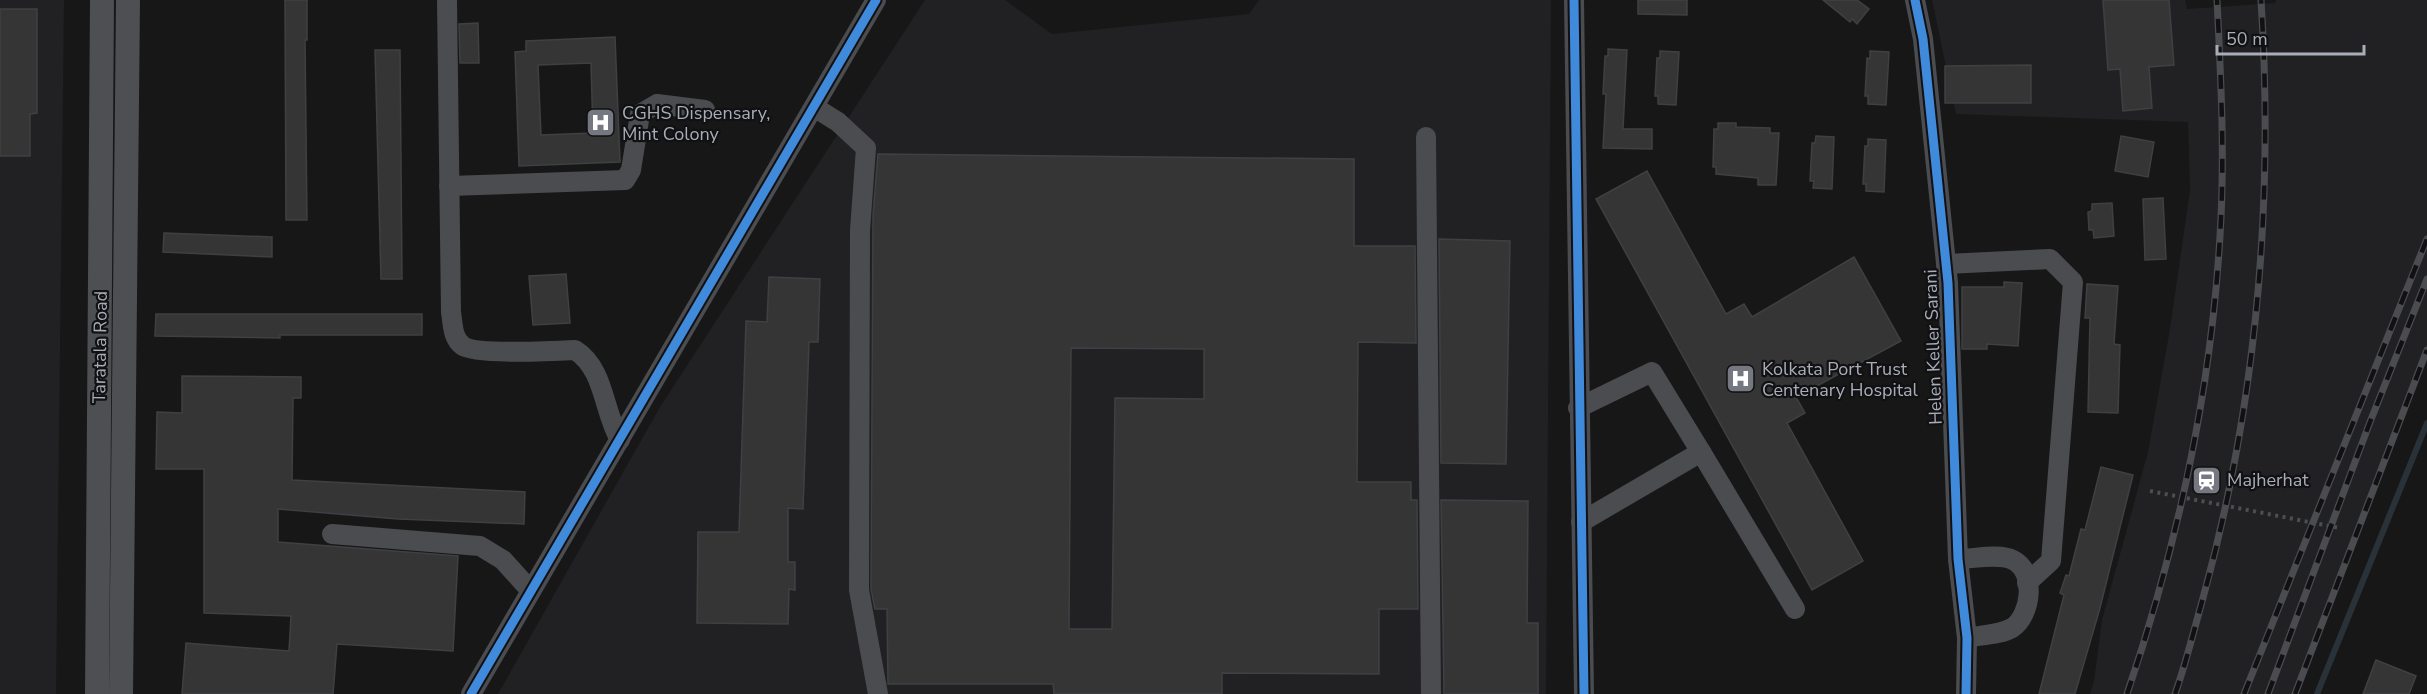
<svg xmlns="http://www.w3.org/2000/svg" width="2427" height="694" viewBox="0 0 2427 694" font-family="'Nunito Sans',sans-serif">
  <style>
    .built { fill: #212123 }
    .lines { fill: none; stroke-linecap: round; stroke-linejoin: round }
    .stream { stroke: #2a3239; stroke-width: 6 }
    .building { fill: #353536; stroke: #3f4043; stroke-width: 1.5; fill-rule: evenodd }
    .path { stroke: #4d4e52; stroke-width: 4; stroke-dasharray: 3 4.5; stroke-linecap: butt }
    .minor { stroke: #4b4c50; stroke-width: 20 }
    .major { stroke: #4d4f52; stroke-width: 24 }
    .rail-casing { stroke: #4b4c4f; stroke-width: 7 }
    .rail { stroke: #111113; stroke-width: 4.5; stroke-dasharray: 14; stroke-linecap: butt }
    .cycleway-casing { stroke: #111113; stroke-width: 13 }
    .cycleway { stroke: #408adc; stroke-width: 9 }
    .labels { text-anchor: middle; dominant-baseline: central; stroke-width: 4.5; stroke-linejoin: round; paint-order: stroke }
    .poi-label { font-size: 18px; fill: #a8adb8; stroke: #111113; text-anchor: start }
    .street-label { font-size: 18px; fill: #a8adb8; stroke: #111113 }
  </style>
  <rect width="100%" height="100%" fill="#171717"/>
  <g class="built">
    <polygon points="0,0 64,0 56,694 0,694"/>
    <polygon points="925,0 1005,0 1052,34 1249,14 1259,0 1551,0 1546,694 498,694 660,407"/>
    <polygon points="1932,0 2185,0 2187,9 2275,3 2276,0 2427,0 2427,347 2293,694 2090,694 2094,681 2102,620 2148,452 2170,329 2190,190 2188,122 1956,114"/>
  </g>
  <g class="lines">
    <polyline class="stream" points="2317,694 2427,423"/>
  </g>
  <g class="building">
    <polygon points="285,0 307,0 307,40 305,40 307,220 286,220"/>
    <polygon points="1638,0 1687,0 1687,15 1638,14"/>
    <polygon points="1823,0 1857,0 1869,9 1857,24 1852,19 1850,22"/>
    <polygon points="2103,0 2169,0 2174,65 2149,67 2152,108 2123,111 2120,69 2108,70"/>
    <polygon points="0,9 37,9 37,113 30,114 30,156 0,156"/>
    <polygon points="478,23 479,63 460,63 459,24"/>
    <path d="M615,37L620,162L519,166L515,52L526,51V41ZM591,63L593,133L541,135L538,65Z"/>
    <polygon points="1608,49 1627,50 1623,129 1652,129 1652,149 1603,148 1606,94 1603,94 1605,56 1608,56"/>
    <polygon points="375,50 400,50 402,279 381,279"/>
    <polygon points="1660,51 1679,52 1676,105 1658,104 1658,96 1655,96 1657,58 1660,58"/>
    <polygon points="1870,51 1889,52 1886,105 1868,104 1868,96 1865,96 1867,58 1870,59"/>
    <polygon points="2031,65 2031,103 1945,103 1945,66"/>
    <polygon points="1718,123 1736,123 1736,127 1770,128 1770,133 1779,133 1776,185 1758,185 1758,178 1716,174 1716,167 1713,167 1714,129 1718,129"/>
    <polygon points="1816,136 1834,137 1832,189 1813,188 1814,181 1810,181 1812,143 1815,143"/>
    <polygon points="2121,136 2154,142 2148,177 2115,171"/>
    <polygon points="1868,139 1886,140 1884,192 1866,191 1866,184 1863,184 1865,146 1868,146"/>
    <path d="M878,154L1354,159V246H1415L1416,343L1358,342L1357,482H1411V500H1417L1418,609H1379V674L1222,673V694H1054L1053,684H888L887,609H875L871,589L873,215ZM1071,348L1204,349V399L1115,398L1112,629H1069Z"/>
    <polygon points="1647,171 1726,314 1744,304 1752,317 1854,257 1901,341 1796,397 1805,413 1787,423 1863,561 1812,590 1596,199"/>
    <polygon points="2163,198 2166,259 2145,260 2143,199"/>
    <polygon points="2112,203 2114,236 2094,238 2093,230 2089,230 2088,212 2092,211 2092,204"/>
    <polygon points="164,233 272,237 272,257 163,252"/>
    <polygon points="1439,239 1510,241 1506,464 1441,463"/>
    <polygon points="566,274 570,323 533,325 529,276"/>
    <polygon points="769,277 820,279 818,342 809,342 803,509 788,508 788,562 795,562 795,590 789,589 788,624 697,623 698,532 739,532 746,321 767,322"/>
    <polygon points="2004,282 2022,283 2018,346 1987,344 1987,349 1962,349 1962,287 2004,287"/>
    <polygon points="2087,284 2118,286 2114,344 2120,345 2118,413 2088,412 2090,318 2085,318"/>
    <polygon points="156,314 422,314 422,335 280,335 280,338 155,336"/>
    <polygon points="182,376 301,377 301,398 293,398 292,480 525,492 524,524 398,519 278,509 278,542 458,556 453,651 337,644 333,694 182,694 186,643 289,651 291,616 204,613 204,469 156,469 157,412 182,413"/>
    <polygon points="2101,467 2133,475 2100,608 2075,694 2039,694 2064,595 2060,593 2066,575 2069,576 2081,529 2085,530"/>
    <polygon points="1441,500 1528,501 1527,623 1538,623 1538,694 1444,694"/>
    <polygon points="2376,660 2416,676 2409,694 2363,694"/>
  </g>
  <g class="lines">
    <polyline class="path" points="2150,491 2340,528"/>
    <g class="minor">
      <path d="M447,0L451,312C453,324 452,338 463,346C475,355 556,351 575,350C605,369 603,411 620,440"/>
      <polyline points="1574,0 1584,694"/>
      <polyline points="1915,0 1923,39 1948,283 1958,559 1967,638 1966,694"/>
      <polyline points="814,107 838,122 866,148 860,230 859,590 878,694"/>
      <polyline points="1426,137 1431,694"/>
      <polyline points="449,186 625,180 631,170 640,114 657,104 705,110"/>
      <polyline points="1946,264 2050,259 2073,282 2051,561 2027,583"/>
      <polyline points="1578,408 1652,372 1701,452 1581,522"/>
      <polyline points="1701,452 1795,609"/>
      <polyline points="332,534 480,546 503,560 531,591"/>
      <path d="M1958,559C1974,559 1999,553 2013,560C2037,572 2031,616 2012,628C2000,635 1980,635 1967,638"/>
      <polyline points="471,694 876,0"/>
    </g>
    <g class="major">
      <polyline points="97,694 102,0"/>
      <polyline points="121,694 128,0"/>
    </g>
    <defs>
      <g id="rail">
        <path d="M2127,694C2177,547 2211,391 2220,236C2225,158 2221,79 2217,0"/>
        <path d="M2175,694C2186,663 2194,630 2203,598C2257,402 2274,202 2261,0"/>
        <polyline points="2244,694 2427,239"/>
        <polyline points="2268,694 2370,422 2427,279"/>
        <polyline points="2295,694 2427,350"/>
      </g>
    </defs>
    <use href="#rail" class="rail-casing"/>
    <use href="#rail" class="rail"/>
    <defs>
      <g id="cycleway">
        <polyline points="1574,0 1584,694"/>
        <polyline points="1915,0 1923,39 1948,283 1958,559 1967,638 1966,694"/>
        <polyline points="471,694 876,0"/>
      </g>
    </defs>
    <use href="#cycleway" class="cycleway-casing"/>
    <use href="#cycleway" class="cycleway"/>
  </g>
  <defs>
    <symbol id="hospital-square" viewBox="-11 -11 22 22"><rect x="-9" y="-9" width="18" height="18" rx="4" fill="#757880" stroke="#111113"/><path d="M-5-5h3v3.5h4V-5h3V5h-3V1.5h-4V5h-3Z" fill="#fff"/></symbol>
    <symbol id="station-square" viewBox="-11 -11 22 22"><rect x="-9" y="-9" width="18" height="18" rx="4" fill="#757880" stroke="#111113"/><path d="M-3-6H3Q5-6 5-4V2Q5 4 3 4L4.5 6H3L1.5 4h-3L-3 6H-4.5L-3 4Q-5 4-5 2V-4Q-5-6-3-6ZM-3.5-4v3h7v-3ZM-3.5 1v1.5H-2V1ZM2 1v1.5H3.5V1Z" fill="#fff"/></symbol>
  </defs>
  <g fill-rule="evenodd">
    <use href="#hospital-square" x="584" y="106" width="33" height="33"/>
    <use href="#hospital-square" x="1724" y="362" width="33" height="33"/>
    <use href="#station-square" x="2190" y="464" width="33" height="33"/>
  </g>
  <g class="labels">
    <g class="poi-label">
      <text x="622" y="113">CGHS Dispensary,<tspan x="622" dy="21">Mint Colony</tspan></text>
      <text x="1762" y="369">Kolkata Port Trust<tspan x="1762" dy="21">Centenary Hospital</tspan></text>
      <text x="2227" y="480">Majherhat</text>
    </g>
    <g class="street-label">
      <text transform="translate(100 347) rotate(-89)">Taratala Road</text>
      <text transform="translate(1933 347) rotate(-92)">Helen Keller Sarani</text>
    </g>
  </g>
  <path d="M2217 45v9h147v-9" fill="none" stroke="#a8adb8" stroke-width="3"/>
  <text x="2226" y="45" font-size="18" fill="#a8adb8" stroke="#111113" stroke-width="4.5" paint-order="stroke">50 m</text>
</svg>
